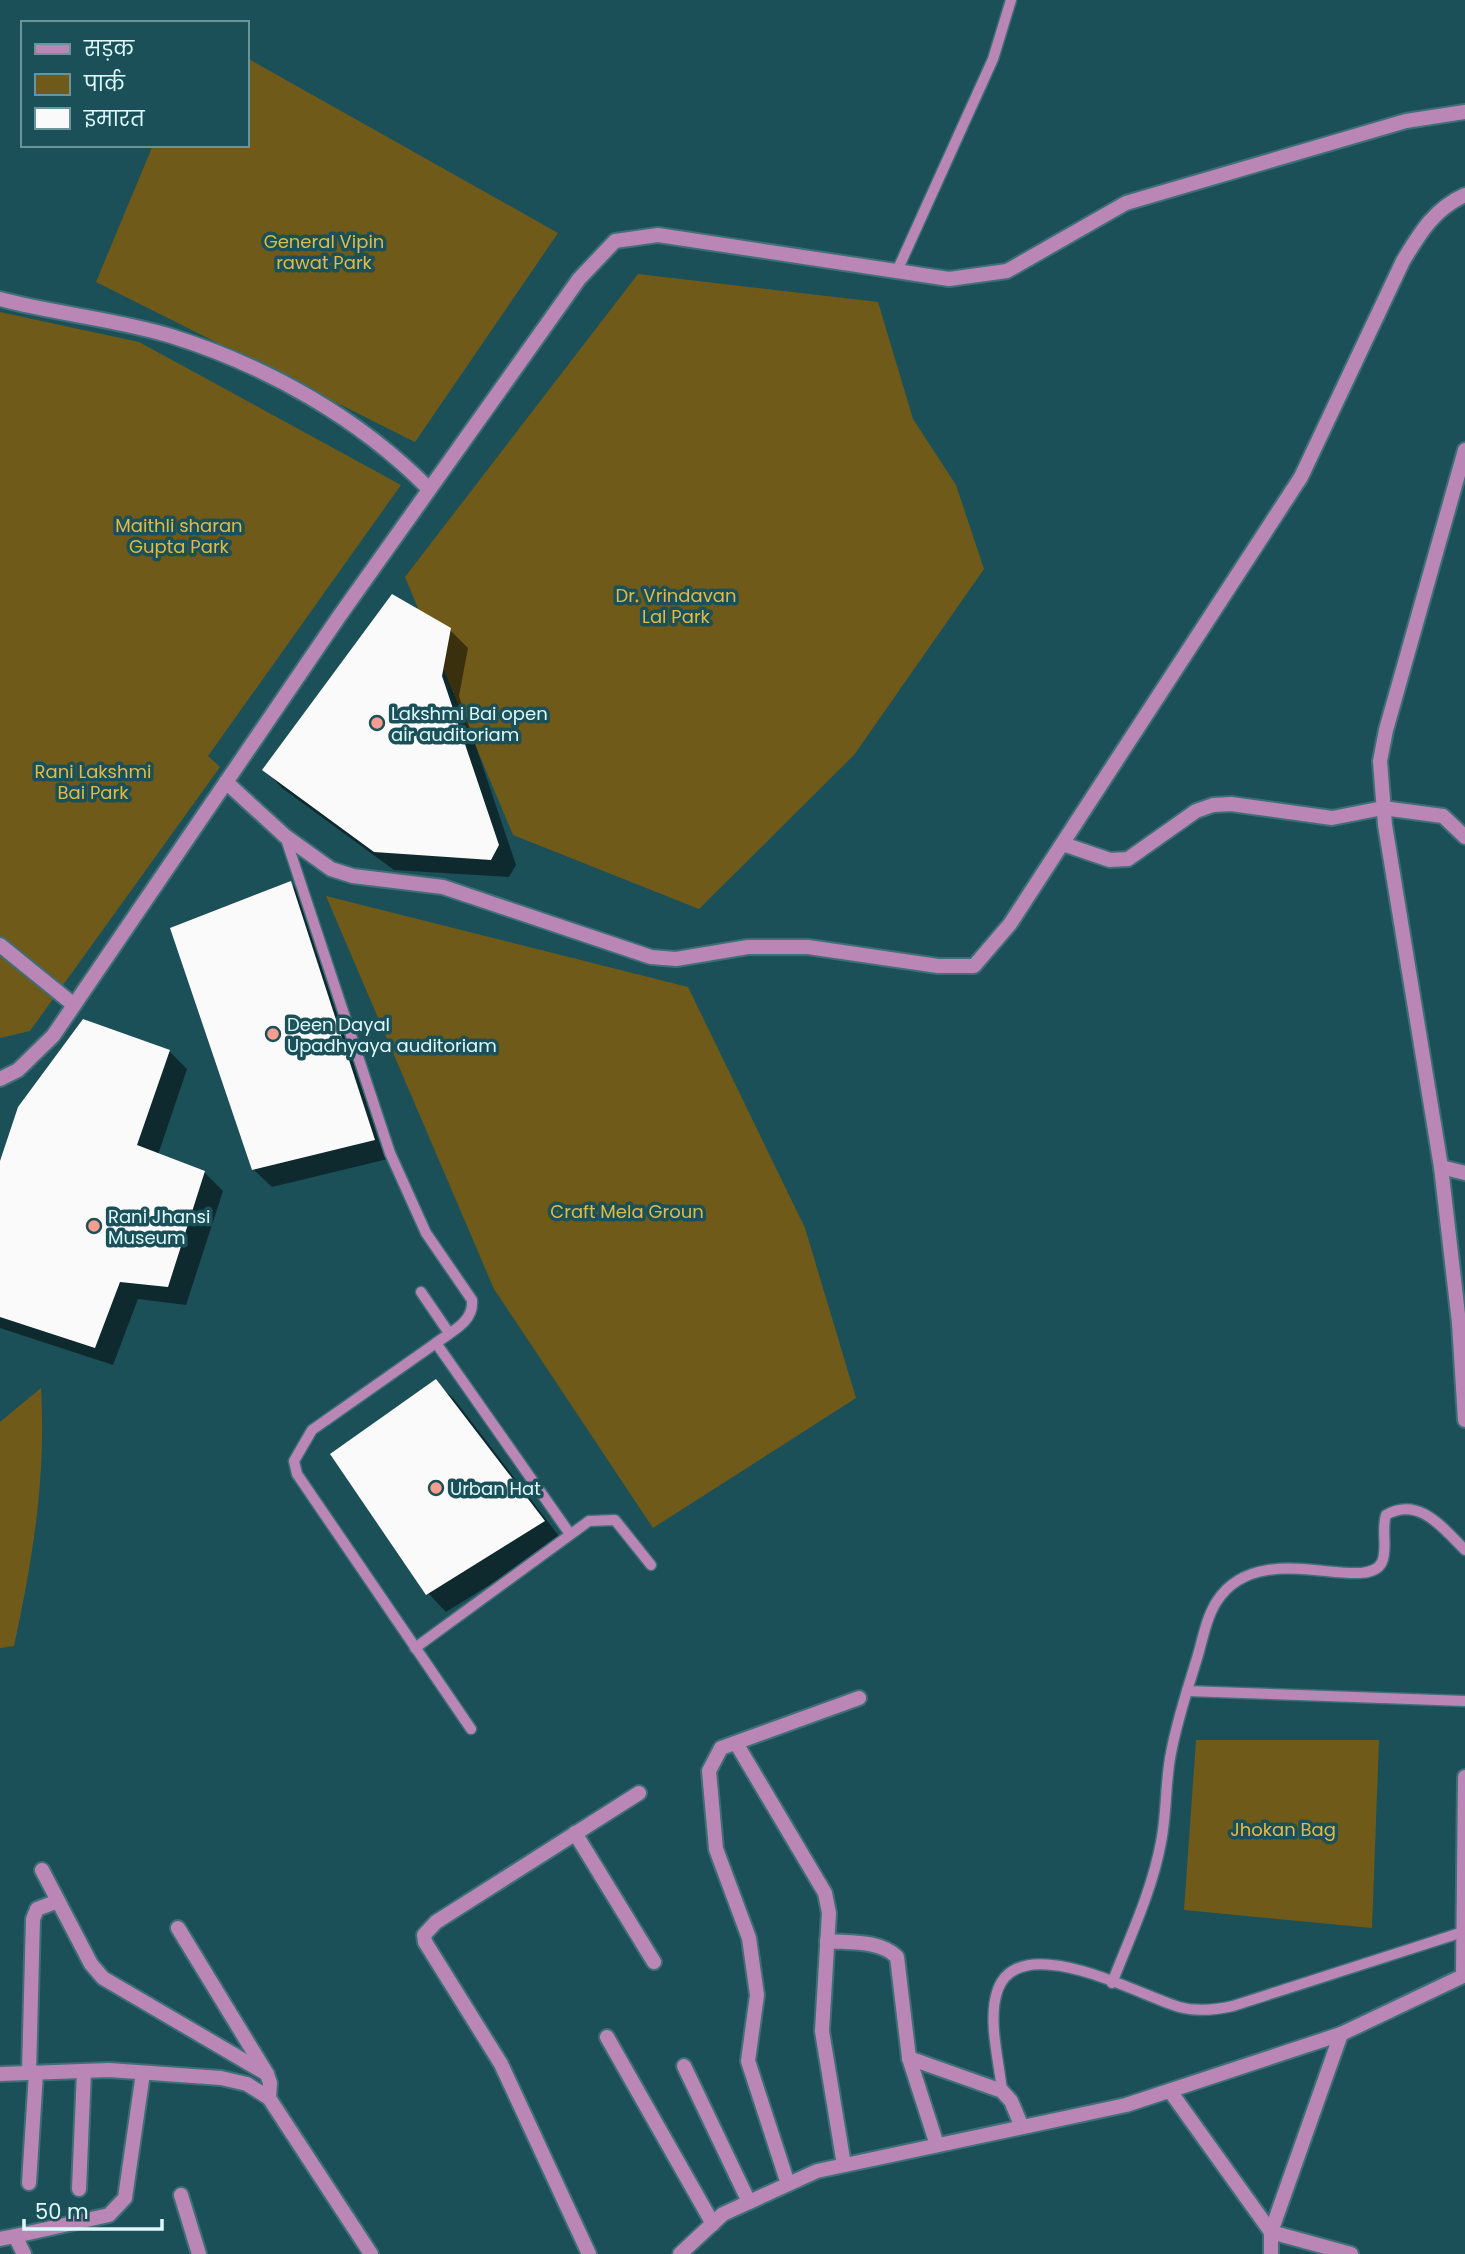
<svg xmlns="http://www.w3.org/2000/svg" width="1465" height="2254" viewBox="0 0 1465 2254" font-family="Poppins,'Noto Sans Devanagari',sans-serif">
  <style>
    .green { fill: #705a19 }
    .shadow { fill: #0007 }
    .building { fill: #fafafa }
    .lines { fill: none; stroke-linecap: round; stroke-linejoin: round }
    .service-casing { stroke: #3e6e76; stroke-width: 13 }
    .minor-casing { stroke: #3e6e76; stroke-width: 18 }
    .tertiary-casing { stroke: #3e6e76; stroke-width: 18 }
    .service { stroke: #ba86b6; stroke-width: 10 }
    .minor { stroke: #ba86b6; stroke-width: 14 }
    .tertiary { stroke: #ba86b6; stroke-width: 14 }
    .poi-dot { fill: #f59d8f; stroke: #1b5058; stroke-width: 2.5 }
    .labels { text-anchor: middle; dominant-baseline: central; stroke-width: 7; stroke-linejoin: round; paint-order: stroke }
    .park-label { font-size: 18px; fill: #e2ba46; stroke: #1b5058 }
    .poi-label { font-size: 18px; fill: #def9fd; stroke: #1b5058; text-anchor: start }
  </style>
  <rect width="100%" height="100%" fill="#1b5058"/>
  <g class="green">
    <polygon points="247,58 558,233 415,442 96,282 153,145 247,145"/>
    <polygon points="638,274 878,302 913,419 956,485 984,569 854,755 699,909 513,835 405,577"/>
    <polygon points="0,312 139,342 401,485 208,756 220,767 30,1031 0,1038"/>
    <polygon points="326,896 688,987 805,1228 856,1398 653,1528 494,1289"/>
    <path d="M41,1388C46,1481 33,1556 14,1646L0,1648V1422Z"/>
    <polygon points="1196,1740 1379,1740 1372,1928 1184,1910"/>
  </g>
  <g class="shadow">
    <polygon points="449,629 468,648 459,696 516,865 509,877 394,870 282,788 264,769"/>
    <polygon points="290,883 309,901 392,1158 272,1187 253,1169"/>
    <polygon points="169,1051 187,1069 158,1155 204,1172 223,1191 186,1305 138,1299 113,1365 0,1328 0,1166"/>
    <polygon points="435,1381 454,1399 562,1540 446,1612 428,1593"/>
  </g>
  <g class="building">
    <polygon points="392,594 451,628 442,676 499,845 491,860 374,852 262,770"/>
    <polygon points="291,881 375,1140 252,1170 170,928"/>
    <polygon points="83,1019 170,1050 137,1145 205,1171 168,1287 120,1282 95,1348 0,1317 0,1161 18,1107"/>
    <polygon points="436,1379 545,1521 426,1595 330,1454"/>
  </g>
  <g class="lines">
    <defs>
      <g id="service">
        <polyline points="897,271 993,59 1011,0"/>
        <path d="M285,836L390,1153L426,1233L472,1300C474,1322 452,1331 436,1343L570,1534"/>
        <polyline points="421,1292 449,1333"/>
        <polyline points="436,1343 312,1430 294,1461 297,1474 471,1729"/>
        <polyline points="415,1648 589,1521 615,1520 651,1565"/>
        <polyline points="1187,1691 1465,1701"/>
        <path d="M1112,1983C1130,1937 1152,1891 1161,1842C1167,1813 1165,1782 1171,1753C1177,1720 1188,1688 1198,1655C1203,1637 1207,1616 1217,1601C1260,1535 1366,1596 1382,1562C1388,1548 1381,1530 1386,1515C1419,1496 1443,1528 1465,1550"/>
        <path d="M1002,2091C999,2060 987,2019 998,1989C1021,1929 1139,1995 1179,2007C1197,2012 1215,2010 1233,2006L1463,1932"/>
      </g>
      <g id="minor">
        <path d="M0,299C56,314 116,319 171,336C267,366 359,418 429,489"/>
        <path d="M226,782L285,836L331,869L353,876L443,887L651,957L676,959L748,947H808L938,966H974L1010,924L1301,477L1403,261C1420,233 1434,209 1465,195"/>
        <polyline points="1063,844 1110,860 1128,859 1196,811 1213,805 1231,804 1332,818 1383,808 1443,816 1465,837"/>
        <polyline points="0,945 74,1005"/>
        <polyline points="0,1079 18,1070 53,1036 338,618 579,279 615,241 658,235 949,279 1007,271 1126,203 1406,121 1465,112"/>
        <polyline points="1441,1167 1465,1173"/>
        <polyline points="736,1743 825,1893 829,1913 822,2031 844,2165"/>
        <polyline points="575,1833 654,1962"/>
        <polyline points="42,1870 91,1964 103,1978 267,2074"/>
        <polyline points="178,1928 267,2074 270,2083 269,2098"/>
        <path d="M827,1941C850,1943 880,1940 897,1957L909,2058L937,2145"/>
        <polyline points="607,2037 713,2224"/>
        <polyline points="909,2058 1002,2091 1011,2101 1022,2127"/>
        <polyline points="684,2066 749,2202"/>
        <polyline points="29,2073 33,1919 37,1909 58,1901"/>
        <polyline points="0,2074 109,2070 221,2078 247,2084 269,2098 371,2254"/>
        <polyline points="29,2183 36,2073"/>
        <polyline points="788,2184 748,2061 757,1995 749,1938 716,1849 709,1771 721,1748 859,1698"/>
        <polyline points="79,2189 84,2071"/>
        <polyline points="181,2195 199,2254"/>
        <polyline points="1271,2232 1351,2254"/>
        <polyline points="15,2236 109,2215 125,2198 143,2073"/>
        <polyline points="0,2239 15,2236 24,2254"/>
        <polyline points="589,2254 501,2064 425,1942 424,1935 436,1922 639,1793"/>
      </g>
      <g id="tertiary">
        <polyline points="1465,450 1386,730 1380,761 1385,825 1441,1167 1459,1323 1465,1420"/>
        <polyline points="1170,2091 1271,2232"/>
        <polyline points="680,2254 723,2214 817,2171 1126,2105 1341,2034 1463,1976 1465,1777"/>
        <polyline points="1271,2254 1271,2232 1341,2034"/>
      </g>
    </defs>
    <use href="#service" class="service-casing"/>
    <use href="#minor" class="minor-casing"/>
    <use href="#tertiary" class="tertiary-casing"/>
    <use href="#service" class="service"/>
    <use href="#minor" class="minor"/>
    <use href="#tertiary" class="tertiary"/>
  </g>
  <g class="poi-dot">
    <circle cx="377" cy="723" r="7"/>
    <circle cx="273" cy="1034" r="7"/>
    <circle cx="94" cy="1226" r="7"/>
    <circle cx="436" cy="1488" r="7"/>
  </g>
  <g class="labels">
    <g class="park-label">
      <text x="324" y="241">General Vipin<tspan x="324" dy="21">rawat Park</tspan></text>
      <text x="179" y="525">Maithli sharan<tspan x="179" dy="21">Gupta Park</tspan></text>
      <text x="676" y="595">Dr. Vrindavan<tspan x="676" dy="21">Lal Park</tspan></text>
      <text x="93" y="771">Rani Lakshmi<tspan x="93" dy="21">Bai Park</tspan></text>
      <text x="627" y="1211">Craft Mela Groun</text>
      <text x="1283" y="1829">Jhokan Bag</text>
    </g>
    <g class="poi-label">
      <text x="391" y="713">Lakshmi Bai open<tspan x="391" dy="21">air auditoriam</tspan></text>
      <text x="287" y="1024">Deen Dayal<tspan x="287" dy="21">Upadhyaya auditoriam</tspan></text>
      <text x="108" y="1216">Rani Jhansi<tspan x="108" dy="21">Museum</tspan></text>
      <text x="450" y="1488">Urban Hat</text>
    </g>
  </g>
  <rect x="21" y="21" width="228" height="126" fill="#1b5058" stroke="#69949a" stroke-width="2"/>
  <rect x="35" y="44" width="35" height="10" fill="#ba86b6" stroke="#69949a" stroke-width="2"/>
  <text x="84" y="56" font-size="21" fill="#def9fd">सड़क</text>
  <rect x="35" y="74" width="35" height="21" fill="#705a19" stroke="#69949a" stroke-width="2"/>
  <text x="84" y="91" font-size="21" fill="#def9fd">पार्क</text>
  <rect x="35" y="108" width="35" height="21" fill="#fafafa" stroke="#69949a" stroke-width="2"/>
  <text x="84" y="126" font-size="21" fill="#def9fd">इमारत</text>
  <path d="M24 2219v10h138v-10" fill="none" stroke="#def9fd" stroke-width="3.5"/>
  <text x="35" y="2219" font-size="21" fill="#def9fd" stroke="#1b5058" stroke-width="5" paint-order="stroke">50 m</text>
</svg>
